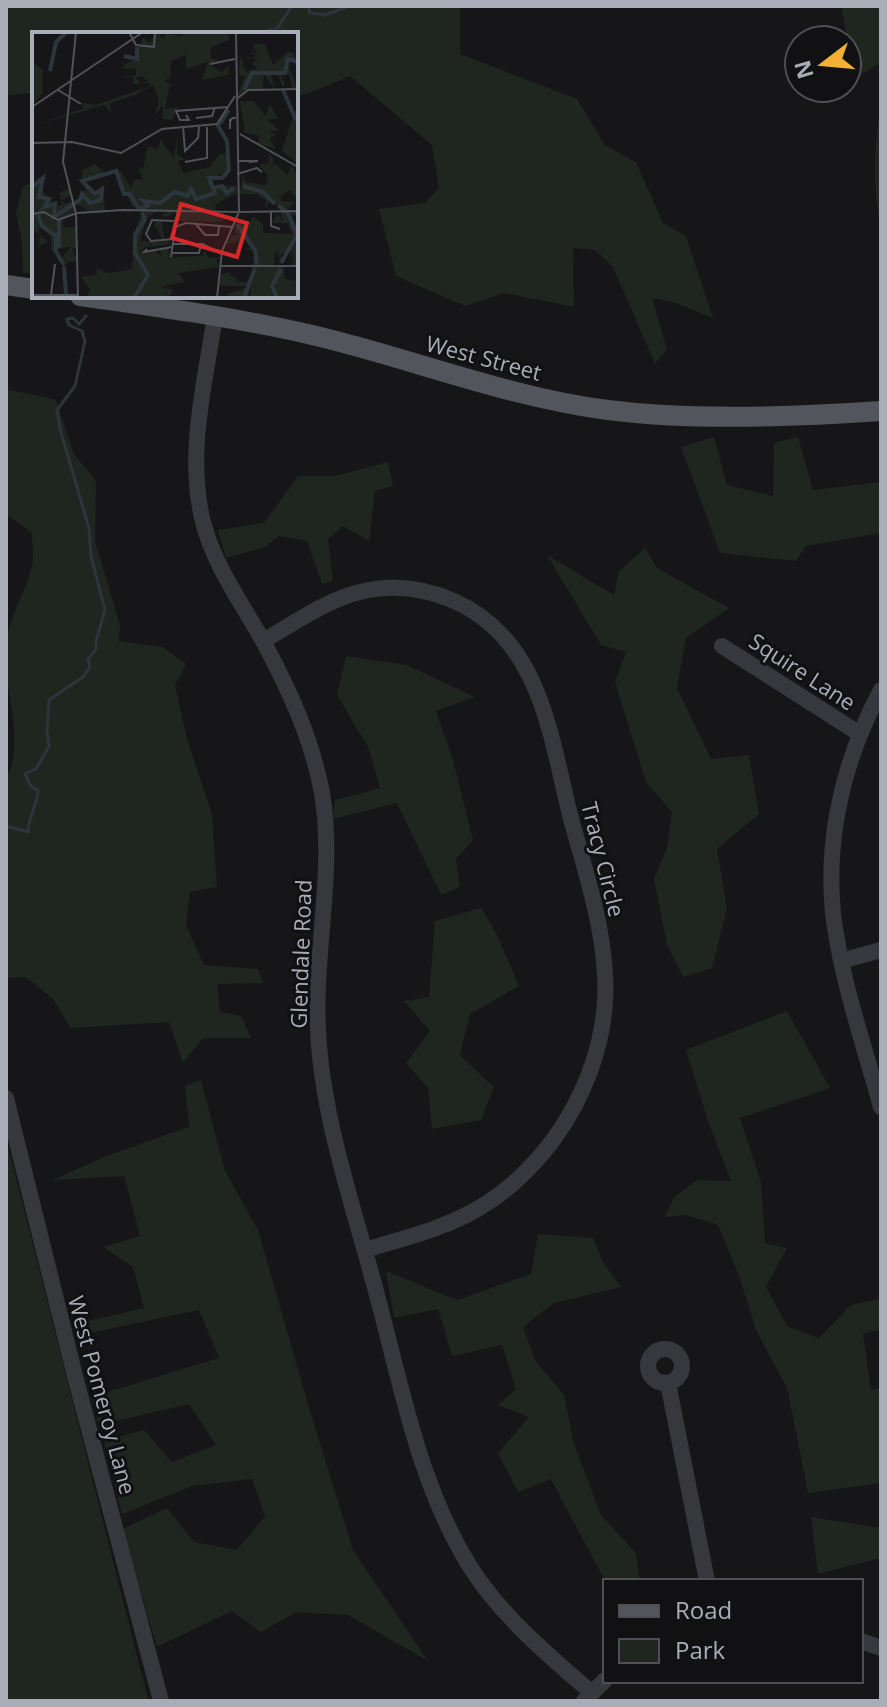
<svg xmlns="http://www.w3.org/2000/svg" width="887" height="1707" viewBox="0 0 887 1707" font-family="'Open Sans',sans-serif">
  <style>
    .green { fill: #1e261f }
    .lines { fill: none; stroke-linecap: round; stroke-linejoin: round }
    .stream { stroke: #2c353c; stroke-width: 3 }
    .minor { stroke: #37383d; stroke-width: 16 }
    .major { stroke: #53555c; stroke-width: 20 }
    .labels { text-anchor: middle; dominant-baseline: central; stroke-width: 6; stroke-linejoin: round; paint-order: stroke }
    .street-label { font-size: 22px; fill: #a8adb8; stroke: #111113 }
    .inset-river { fill: none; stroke: #2c353c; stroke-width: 4 }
    .inset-road { fill: none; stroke: #505258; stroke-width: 2 }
    .view { fill: #d62828; fill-opacity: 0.15; stroke: #d62828; stroke-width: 4 }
    .inset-edge { fill: none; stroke: #a8adb8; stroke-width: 4 }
  </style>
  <rect width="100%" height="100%" fill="#161618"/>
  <g class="green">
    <polygon points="6,6 460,6 460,54 577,99 605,145 636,162 663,223 686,236 713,318 676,303 652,298 667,349 655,364 613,267 595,250 573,248 574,307 504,293 465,306 396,276 379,209 425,203 439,188 432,145 350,76 307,94 296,96 296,34 34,34 34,93 6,95"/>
    <polygon points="841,6 881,6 881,62 855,79"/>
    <path d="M881,104V224C871,184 875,144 881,104Z"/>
    <polygon points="34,182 34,273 23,273 22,243 16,213 23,186"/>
    <path d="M6,389L56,400L74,454L96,480L95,541L120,625L119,641L163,647L186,664L175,685L187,739L212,814L217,887L190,892L186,925L204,965L258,969L263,983L217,984L220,1012L241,1016L251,1038H203L183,1063L169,1022L71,1028L53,999L26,977L6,978V780C27,737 2,690 6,646C8,618 24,596 31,570C35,559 32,545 32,533L6,514Z"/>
    <polygon points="714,437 727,485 773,496 774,443 798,437 813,490 881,482 881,533 806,546 796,561 720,553 681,447"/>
    <polygon points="388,462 393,486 375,491 369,541 343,526 328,539 333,581 322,584 307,541 279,536 265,547 226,558 218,530 264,523 298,476 335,476"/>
    <polygon points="645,548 657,568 729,608 686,638 677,688 711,759 749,755 759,814 717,849 727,908 712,968 683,977 667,944 654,879 667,848 672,812 646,782 615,682 626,652 601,645 547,555 614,595 619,571"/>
    <polygon points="346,656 407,665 475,697 436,711 453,760 473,840 456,859 460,887 441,895 397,803 333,819 335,800 380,788 368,747 337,695"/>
    <polygon points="481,908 496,933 519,986 470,1014 460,1055 494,1087 481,1120 432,1129 428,1088 406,1063 430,1031 404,1001 429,997 435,921"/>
    <polygon points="787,1011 830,1088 740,1118 761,1182 765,1243 787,1248 766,1287 787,1326 819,1338 851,1305 881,1299 881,1329 863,1334 871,1390 881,1388 881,1483 808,1493 787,1388 756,1330 739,1276 718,1225 686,1215 665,1217 674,1197 697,1180 731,1181 707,1118 686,1050"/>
    <polygon points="201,1080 225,1171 258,1230 307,1401 353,1550 428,1661 348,1615 296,1612 261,1632 232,1611 157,1647 122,1529 167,1508 194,1542 237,1550 265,1516 252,1479 192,1486 122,1514 104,1441 144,1430 172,1462 216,1445 189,1404 99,1425 91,1397 219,1358 199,1310 85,1334 79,1323 144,1308 133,1267 103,1247 140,1236 124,1176 53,1180 106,1156 189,1127 185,1086"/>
    <polygon points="6,1138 141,1672 149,1701 6,1701"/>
    <polygon points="538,1234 593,1238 603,1262 621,1287 554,1303 523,1327 535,1360 564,1395 574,1444 601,1515 636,1553 640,1581 605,1581 551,1479 518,1492 498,1453 529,1417 498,1405 516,1389 502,1345 452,1356 438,1309 394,1318 386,1271 457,1300 531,1274"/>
    <polygon points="811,1517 881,1528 881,1558 818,1574"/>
  </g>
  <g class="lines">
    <g class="stream">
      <polyline points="308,6 310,13 325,15 350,6"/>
      <polyline points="266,34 269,30 276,30 292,6"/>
      <path d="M6,826L28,832C28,818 37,806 38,791L30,785L25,774L36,769L49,746L47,731L49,700L83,677L90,667L88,659L96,649V641L105,610L91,556L89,528L60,429L57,410L75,386L85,341L82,331L69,325L67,319L73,318L79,324L86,316"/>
    </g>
    <g class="minor">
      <path d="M215,316C205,383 186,454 203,522C214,565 241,602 263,641C289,689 312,739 322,793C335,871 314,951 318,1030C322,1116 352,1202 374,1284C400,1378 417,1481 469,1565C500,1615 548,1655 592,1693"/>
      <path d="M263,641C293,624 326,600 360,592C392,584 424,588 454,601C540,639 550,734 570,815C584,867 602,920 605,974C611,1065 557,1162 479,1208C444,1229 404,1238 365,1250"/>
      <polyline points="722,646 860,734"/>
      <path d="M881,690C840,766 821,855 837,940C847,997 866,1052 881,1107"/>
      <polyline points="841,961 881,950"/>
      <polyline points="6,1098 76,1380 161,1701"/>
      <circle cx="665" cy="1366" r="17"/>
      <polyline points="668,1383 707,1581"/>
      <polyline points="861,1641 881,1648"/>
      <polyline points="584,1701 605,1680"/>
    </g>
    <g class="major">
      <polyline points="6,285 34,289"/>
      <path d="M80,296C156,307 233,317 308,334C408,357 506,397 608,410C693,421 795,417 881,411"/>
    </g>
  </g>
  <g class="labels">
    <g class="street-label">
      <text transform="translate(484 357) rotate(15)">West Street</text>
      <text transform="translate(803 671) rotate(33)">Squire Lane</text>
      <text transform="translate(604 859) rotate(76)">Tracy Circle</text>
      <text transform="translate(300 954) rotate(-88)">Glendale Road</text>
      <text transform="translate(103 1395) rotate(75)">West Pomeroy Lane</text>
    </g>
  </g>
  <g transform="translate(32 32)">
    <rect width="266" height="266" fill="#161618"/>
    <path d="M124,0L132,7L133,0L150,5L151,0H197V8L178,16L180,27H186L177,33L190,40L197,33L196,43L170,48L176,30L154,37V23L139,29L138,45L133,49L138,52L133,77L146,75L140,88L131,87V73L123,83L127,68L121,53L105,62L78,71L79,81L72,73L0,94L50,77L52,71L64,73L116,55L119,51L111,52L116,49L109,44L104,46L109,52H101L102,45L83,46L104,43V36L92,37L93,32L104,27L111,5L118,11ZM221,12H233L241,33L257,19L262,22L266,31L258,27L255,31L266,57L260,56L257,42L249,43L253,51L251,56L246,43L239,42L243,57L232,42L231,57H216L204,66L213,45L207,43L208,24L214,40L226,35L220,33L225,26L215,27L226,24L218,21H225ZM0,29L11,38L10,62L1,72ZM208,69H221L234,84L238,72L246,86L236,88L246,98L238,100L244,103L238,106L243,117L227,112L226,103L213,101ZM263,78L266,82V132L250,119ZM146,98L145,122L155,129L146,128L151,141L177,135L188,122H195L196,138L177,149L182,154H205V161L184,172L183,181L201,184L187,190L146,189L149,178L135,185L128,183L140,178H127L115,186L108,209L132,210L122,192L129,187L133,209L140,212L113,215L107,222L123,218L129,225L128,217L136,216L138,225L170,224L173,219L177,226L189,225L184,228L187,235L147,241L153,250L128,255L141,258L136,266H54L58,258L49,245L65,243L64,236L77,241L100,237L101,204L110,179L99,173L85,140L52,149L64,161L71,155L73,179L59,180L43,171L54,157L50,152V138L63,132L74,142L88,138L99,156L103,147L111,148L106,135L111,137L116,114L125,117L129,108L142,126ZM237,121L242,128L238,138L243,131L256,143L259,133L266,145V168L258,158L249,164V169L263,170L254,179L264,178L266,171V184L259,183L266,197V233L260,234L261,219L257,230L259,219L250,221L248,228L244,218L242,234L252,233V247L266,249V266H218L222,218H212L219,215L212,208L194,212L200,203H208L202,200L206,189L217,191L221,184L231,192V201L260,202L255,191H240L246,182L250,190L248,173L238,170L233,176L234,168L224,162H208L211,142L214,150L234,153L236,144L227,133L237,131ZM8,145L12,162L25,174L30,172L27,161L39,155V163L30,168L33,172L41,169V182L31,187V196L44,195V216L40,217L45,229L34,231L30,225L39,215L19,218V204L7,195V202L16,210L6,215L8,204L0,196V154ZM196,240L208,250H219L216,266L194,263L217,254H187L188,243Z" fill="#1e261f"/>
    <path class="inset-river" d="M92,24L105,27V15M18,39L24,10L35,0M212,58L220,41H253L256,27L266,30M251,58L264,88M211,154L231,160L243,172M0,155L11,146L7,165L17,167L12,175L23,172L22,185L48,168L50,162L58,171L69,168L70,157L63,162L50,149L84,139L92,162H98L107,177L116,174L111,169L128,171L143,160L156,164L159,157L164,167L183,161L177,146H190L197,138L195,109L186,94L197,78M182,156L190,154L195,161L202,156M246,173L256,181L265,203L249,231M6,183L10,194L24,204V216M27,189V213L23,218L32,233M205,192L223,218L225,233M32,234L34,262M102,266L116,243L103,221V203L113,187L110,180M212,266L223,236M245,266L240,254L249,237"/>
    <path class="inset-road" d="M44,0L31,130L44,182L46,266M97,0L104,13L122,15L123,0M178,32L203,27M26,58L49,72M206,66L216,58L266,57M0,75L111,0M154,83L157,88H148L144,79L196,75M164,86L180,84L183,75M198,88V97V88H199V87L201,86H204M151,94L153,119L166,106L167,95M208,102L266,135M0,111L40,110L89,121L130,97L185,92L203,64M206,129H226L217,130M153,130L175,126V95M205,142L225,136L230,140M239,179V194L248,197M207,180L266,179M0,182L12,180L26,188L45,181L91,178L206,180M163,191L173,203H186L187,194M143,195L154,191L200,195M142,207L119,209L114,202L120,188L142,189M141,212H171L189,222M115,217L112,220L140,215M140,221H167L169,212M139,225L146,178M188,234H266M0,263H46M19,263L23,232M185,266L190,219L207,180L204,0"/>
    <path class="view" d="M149,172L215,191L205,225L140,206Z"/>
    <rect width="266" height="266" class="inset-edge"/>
  </g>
  <rect width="887" height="1707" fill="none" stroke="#a8adb8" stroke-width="16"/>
  <rect x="603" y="1579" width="260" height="104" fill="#111113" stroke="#4d4f55" stroke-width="2"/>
  <rect x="619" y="1605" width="40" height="12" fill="#53555c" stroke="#4d4f55" stroke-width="2"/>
  <text x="675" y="1619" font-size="24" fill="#a8adb8">Road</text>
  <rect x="619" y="1639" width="40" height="24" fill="#1e261f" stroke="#4d4f55" stroke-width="2"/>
  <text x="675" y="1659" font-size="24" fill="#a8adb8">Park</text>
  <g transform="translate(823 64) rotate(254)"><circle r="38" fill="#111113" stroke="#4d4f55" stroke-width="2"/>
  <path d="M0-6L14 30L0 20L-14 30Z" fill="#f2b134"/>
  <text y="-12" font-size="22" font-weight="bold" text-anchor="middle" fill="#a8adb8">N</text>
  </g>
</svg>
